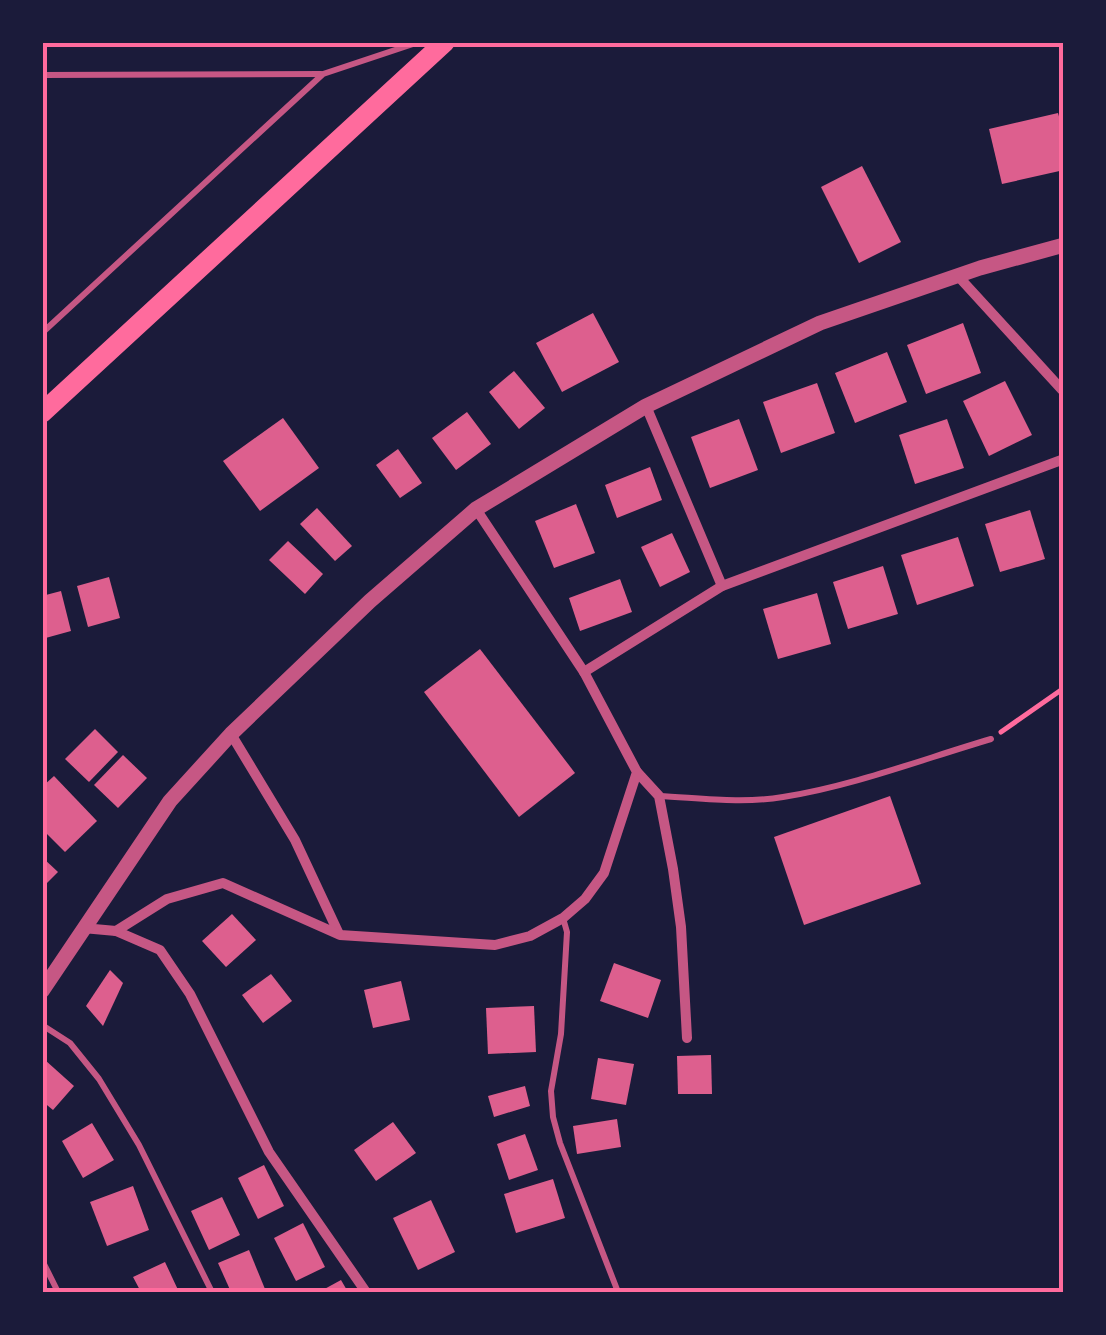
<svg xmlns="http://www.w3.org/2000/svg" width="1106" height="1335" viewBox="0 0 1106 1335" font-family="Literata,serif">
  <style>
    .building { fill: #dd5f8e }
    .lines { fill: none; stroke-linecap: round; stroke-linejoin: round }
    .path { stroke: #ff6b9d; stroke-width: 5 }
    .service { stroke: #c65784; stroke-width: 6 }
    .minor { stroke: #c65784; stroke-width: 10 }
    .tertiary { stroke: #c65784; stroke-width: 15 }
    .trunk { stroke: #ff6b9d; stroke-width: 20 }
    .neatline { fill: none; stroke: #ff6b9d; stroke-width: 4 }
  </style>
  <rect width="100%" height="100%" fill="#1b1b3a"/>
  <g class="building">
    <polygon points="1058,113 1064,134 1064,170 1002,184 989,129"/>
    <polygon points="862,166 901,242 859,263 821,187"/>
    <polygon points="593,313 619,362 562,392 536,343"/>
    <polygon points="963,323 981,373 926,394 907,345"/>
    <polygon points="887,352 907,402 855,423 835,373"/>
    <polygon points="514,371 545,408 519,429 489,392"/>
    <polygon points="1005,381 1032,435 989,456 963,401"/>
    <polygon points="817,383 835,433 781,453 763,402"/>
    <polygon points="467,412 491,444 456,470 432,438"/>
    <polygon points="283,418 319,468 260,511 223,461"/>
    <polygon points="739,419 758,470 710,488 691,437"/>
    <polygon points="947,419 964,468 915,484 899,435"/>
    <polygon points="398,449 422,483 400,498 376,465"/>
    <polygon points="650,467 662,500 617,518 605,485"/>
    <polygon points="576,504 595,553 554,568 535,521"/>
    <polygon points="317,508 352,546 335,561 300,524"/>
    <polygon points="1030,510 1045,559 1000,572 985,524"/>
    <polygon points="672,533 690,572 660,587 641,547"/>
    <polygon points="958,537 974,586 917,605 901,555"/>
    <polygon points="288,541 323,574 305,594 269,560"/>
    <polygon points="883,566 898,614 848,629 833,582"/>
    <polygon points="109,577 120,618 88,627 77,586"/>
    <polygon points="620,579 632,612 580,631 569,598"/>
    <polygon points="61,591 71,631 42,639 42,596"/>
    <polygon points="817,593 831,644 778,659 763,609"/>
    <polygon points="480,649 575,773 519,817 424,692"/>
    <polygon points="95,729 118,752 89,782 65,759"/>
    <polygon points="123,755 147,778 118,808 94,785"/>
    <polygon points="54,776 97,821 65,852 42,829 42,787"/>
    <polygon points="890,796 921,884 804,925 774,837"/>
    <polygon points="42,857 58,872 42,888"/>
    <polygon points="232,914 256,940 226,967 202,941"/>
    <polygon points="614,963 661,980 648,1018 600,1001"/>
    <polygon points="110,970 123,983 103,1026 86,1006"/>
    <polygon points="271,974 292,1001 263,1023 242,995"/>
    <polygon points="401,981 410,1020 373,1028 364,990"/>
    <polygon points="534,1006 536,1052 488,1054 486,1008"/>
    <polygon points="711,1055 712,1094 678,1094 677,1056"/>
    <polygon points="598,1058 634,1064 626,1105 591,1099"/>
    <polygon points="45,1060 74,1086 53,1110 42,1101"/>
    <polygon points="525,1086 530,1106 494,1117 488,1096"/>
    <polygon points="617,1119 621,1147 577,1154 573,1126"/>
    <polygon points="393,1122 416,1153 376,1181 354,1150"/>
    <polygon points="92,1123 114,1160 83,1178 62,1141"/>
    <polygon points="525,1134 538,1170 509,1180 497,1144"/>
    <polygon points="264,1165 284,1206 258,1219 238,1178"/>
    <polygon points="553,1179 565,1218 516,1233 504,1194"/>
    <polygon points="133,1186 149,1230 107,1246 90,1202"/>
    <polygon points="222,1197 240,1235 209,1250 191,1211"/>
    <polygon points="431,1200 455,1252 418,1270 393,1218"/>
    <polygon points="303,1223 325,1267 296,1281 274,1238"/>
    <polygon points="249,1250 265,1289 257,1292 231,1292 218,1263"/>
    <polygon points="165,1262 179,1292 141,1292 133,1277"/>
    <polygon points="341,1280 348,1292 319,1292"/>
  </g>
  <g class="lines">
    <polyline class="path" points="1001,732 1064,688"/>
    <g class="service">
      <polyline points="42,75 321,74"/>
      <polyline points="42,333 323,74 419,42"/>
      <path d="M659,796C700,798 742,804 783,797C853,786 923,759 991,739"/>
      <polyline points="563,918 567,932 561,1034 551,1091 553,1117 560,1143 618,1292"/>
      <polyline points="42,1025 70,1043 99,1079 139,1145 212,1292"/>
      <polyline points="42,1260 58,1292"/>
    </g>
    <g class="minor">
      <polyline points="957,275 1064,392"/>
      <polyline points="646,406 722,586"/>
      <polyline points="584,672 722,586 1064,459"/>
      <polyline points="231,734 295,840 339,934"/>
      <polyline points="637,772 659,796 673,869 681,927 687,1038"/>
      <polyline points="83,928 116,931 160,950 190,994 269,1152 366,1292"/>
      <polyline points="116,931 167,899 223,883 340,935 495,945 530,936 563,918 585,899 604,873 637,772 584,672 476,509"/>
    </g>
    <polyline class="tertiary" points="42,991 170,801 231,734 370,601 476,509 646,406 820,323 980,268 1064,245"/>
    <polyline class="trunk" points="42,413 445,42"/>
  </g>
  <rect width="1106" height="1335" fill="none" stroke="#1b1b3a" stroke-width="90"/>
  <rect x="45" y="45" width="1016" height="1245" class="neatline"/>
</svg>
